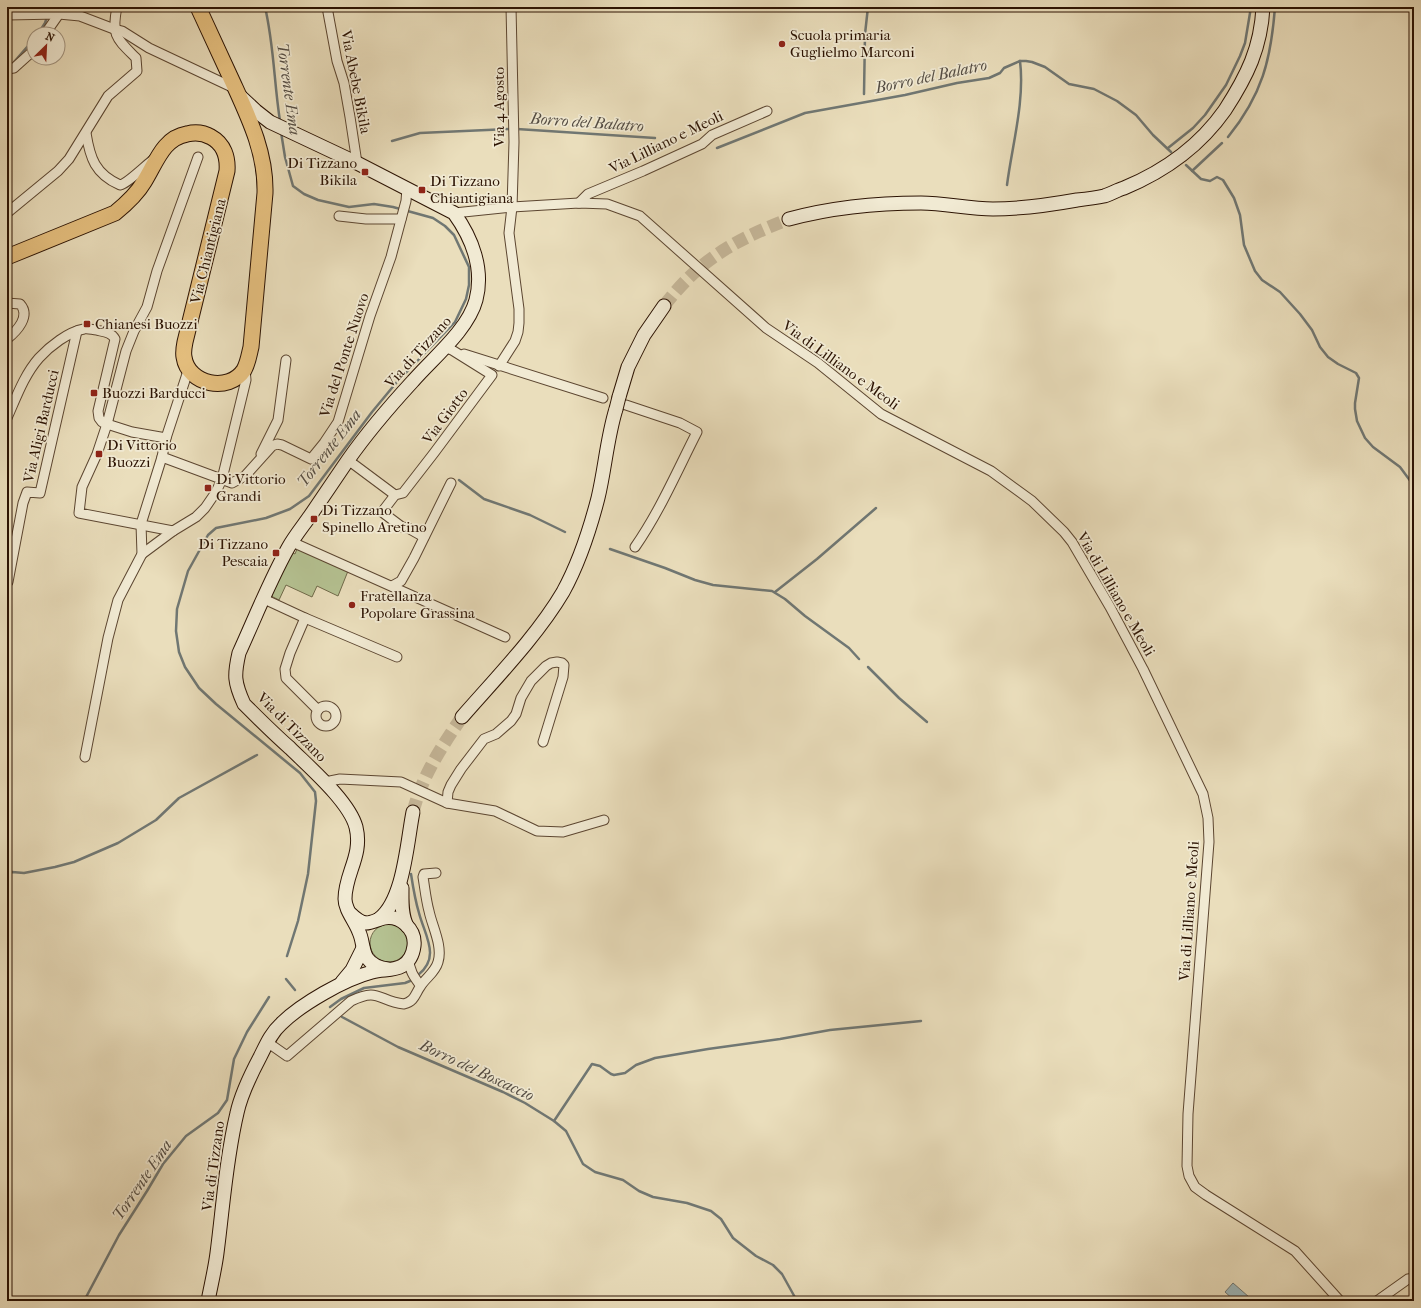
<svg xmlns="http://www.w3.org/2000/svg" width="1421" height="1308" viewBox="0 0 1421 1308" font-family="'IM FELL French Canon',serif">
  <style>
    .green { fill: #b5c292; stroke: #706a4a }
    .water { fill: #9eb9bd; stroke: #707773 }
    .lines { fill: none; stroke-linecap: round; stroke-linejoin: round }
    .stream { stroke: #707773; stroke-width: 2.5 }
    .secondary-tunnel { stroke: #c4b597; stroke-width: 13; stroke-dasharray: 13 6; stroke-linecap: butt }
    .street-casing { stroke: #5c4631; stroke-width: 11 }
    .secondary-casing { stroke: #2c1303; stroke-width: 15 }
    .primary-casing { stroke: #2c1303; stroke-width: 17 }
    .street { stroke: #f1ead3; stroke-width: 9 }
    .secondary { stroke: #f1ead3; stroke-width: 13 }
    .primary { stroke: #e5bf7e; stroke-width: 15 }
    .secondary-bridge-casing { stroke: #2c1303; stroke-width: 15; stroke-linecap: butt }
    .secondary-bridge { stroke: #f1ead3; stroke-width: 13 }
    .poi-dot { fill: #8f2418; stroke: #f1ead3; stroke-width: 1.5 }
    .labels { text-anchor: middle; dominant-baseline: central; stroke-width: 3.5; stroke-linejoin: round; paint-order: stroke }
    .poi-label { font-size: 15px; fill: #2c1303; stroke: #f1ead3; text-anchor: start }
    .street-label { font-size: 15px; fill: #2c1303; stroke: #f1ead3 }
    .water-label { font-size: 16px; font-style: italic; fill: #544d44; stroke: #f1ead3 }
  </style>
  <rect width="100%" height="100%" fill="#eadebc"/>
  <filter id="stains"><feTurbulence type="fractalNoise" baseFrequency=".005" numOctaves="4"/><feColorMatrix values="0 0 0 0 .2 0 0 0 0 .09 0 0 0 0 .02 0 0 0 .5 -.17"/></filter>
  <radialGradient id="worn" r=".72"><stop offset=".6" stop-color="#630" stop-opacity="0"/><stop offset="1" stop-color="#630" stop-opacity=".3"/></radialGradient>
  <g class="green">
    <polygon points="297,549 348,571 338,596 317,586 312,597 286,585 279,600 271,596 291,552 295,554"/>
    <circle cx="389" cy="943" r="19"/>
  </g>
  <polygon class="water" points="1233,1283 1249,1297 1245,1301 1235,1301 1225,1292"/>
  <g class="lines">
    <g class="stream">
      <path d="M265,7C274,45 274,83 280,121"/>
      <polyline points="49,12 50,7"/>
      <polyline points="38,34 45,23 47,17"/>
      <polyline points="14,62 34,39"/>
      <polyline points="864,94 865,34 868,7"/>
      <polyline points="517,129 655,138"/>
      <polyline points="281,132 285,157 293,186 304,194 318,200 349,207 374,204 393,207 433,218 445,226 454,235 469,267 469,285 466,299 455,322 396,383 372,412 309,496 290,509 266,518 216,528 208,535 188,571 177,609 176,631 179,652 185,667 199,688 216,704 300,773 315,792 316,801 308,874 298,921 287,956"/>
      <path d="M1228,137C1262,95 1271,60 1275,7"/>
      <polyline points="392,141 420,133 509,129"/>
      <polyline points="717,148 805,113 905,95 957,83 989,78 1000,73 1004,68 1020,61 1026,61 1032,62 1045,67 1069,84 1094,89 1117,101 1136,115 1153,135 1171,152"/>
      <polyline points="1168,148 1193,128 1205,115 1226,85 1240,56 1245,43 1251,7"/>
      <polyline points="1186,165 1201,179 1210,181 1217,177 1223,180 1234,198 1240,215 1244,245 1255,271 1262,280 1280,292 1300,314 1312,330 1320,347 1328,357 1338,364 1356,373 1359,378 1355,403 1355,409 1357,421 1365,438 1373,447 1400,467 1414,486"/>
      <polyline points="1192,171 1222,143"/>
      <path d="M1007,185C1012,146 1025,101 1020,61"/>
      <polyline points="459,480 484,499 530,515 565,532"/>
      <polyline points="610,549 665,568 695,580 713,585 772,591 785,599 805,616 849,648 859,659"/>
      <polyline points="775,592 817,559 876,508"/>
      <polyline points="868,667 899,698 927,722"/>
      <polyline points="7,874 12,872 24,873 55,867 74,862 118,843 156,820 179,798 257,755"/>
      <path d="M411,874C413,887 415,900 419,913C425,936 441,957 418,975"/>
      <polyline points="286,979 295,990"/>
      <polyline points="330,1007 341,999 364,988 405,983 410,981"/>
      <polyline points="342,1017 398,1047 503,1092 525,1103 554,1121 566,1131 583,1164 595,1172 623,1180 639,1191 653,1197 687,1203 711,1211 721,1219 733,1238 756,1256 773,1265 782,1274 797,1301"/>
      <polyline points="554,1121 592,1064 600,1066 611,1074 614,1075 625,1073 636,1065 655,1058 708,1049 780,1039 830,1030 921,1021"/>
      <polyline points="84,1301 119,1235 147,1191 163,1164 186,1136 218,1113 227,1100 234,1059 247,1032 269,997"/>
    </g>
    <g class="secondary-tunnel">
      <path d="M664,306C700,259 735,240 789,219"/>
      <path d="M413,812C422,776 442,746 462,717"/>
    </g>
    <defs>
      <g id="street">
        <polyline points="327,7 337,61 344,83 350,117 357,163"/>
        <polyline points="7,15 59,14 80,16 114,29 122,31 149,48 236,89"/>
        <polyline points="45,34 59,14"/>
        <polyline points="7,69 14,68 34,50"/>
        <path d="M86,133C90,158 95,174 120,185C127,184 146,165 154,159"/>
        <polyline points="198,157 157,271 147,307 134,331 126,351 107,424 97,454 82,487 79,513 173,531 196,517 205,508 216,492 222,479 246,380 245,369"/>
        <polyline points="579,203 588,194 643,171 702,144 712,135 767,111"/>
        <path d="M7,213L58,171L69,159L108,96L137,71L136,58C117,39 111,36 117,7"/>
        <polyline points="454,213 512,207 579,203 607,204 640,216 766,328 818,363 881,414 991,471 1032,501 1064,532 1072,542 1110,607 1143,669 1203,794 1208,818 1209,842 1188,1114 1187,1166 1189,1176 1195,1187 1206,1195 1295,1251 1340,1301"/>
        <polyline points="339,216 366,219 401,219"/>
        <path d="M7,303L20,304C31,316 17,331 7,339"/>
        <polyline points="464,354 603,398"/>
        <polyline points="499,366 515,341 518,332 519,323 519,309 509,233 512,207 514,142 511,7"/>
        <path d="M626,405L680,423L697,432C677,471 660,511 635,547"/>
        <path d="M7,418C16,398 24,375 39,358C50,346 68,332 84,329C88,328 93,330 96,330C104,332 111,332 115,339L98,411L99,418L102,422L107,424L132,432L166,438"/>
        <polyline points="261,454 278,420 286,360"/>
        <polyline points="162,457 232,483 245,476 272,446 277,444 282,445 311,459 324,443 338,422 370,316 391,257 406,201 407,188"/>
        <polyline points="348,460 395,495"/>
        <polyline points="424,537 408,528 402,527 382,512 395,495 403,493 434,453 492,375 452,350 444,347"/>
        <polyline points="292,542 505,637"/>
        <polyline points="142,554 173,531"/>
        <polyline points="8,582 23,503 27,492 40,493 77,331"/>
        <polyline points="392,586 401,581 414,558 451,483"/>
        <polyline points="264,599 305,618 290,653 285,669 286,678 318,710"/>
        <polyline points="305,618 397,657"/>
        <circle cx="326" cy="716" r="10"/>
        <polyline points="85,757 108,638 118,600 142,554 141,524 162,457 166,438 189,368"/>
        <polyline points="325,782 340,779 401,782 447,803 495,811 537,831 563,832 604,820"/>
        <polyline points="447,803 448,792 451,785 461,769 484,739 496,734 511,721 516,714 521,698 531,681 546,666 551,663 557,662 562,663 564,665 563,677 543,742"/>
        <path d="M409,959C409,970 414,977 420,985"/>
        <path d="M267,1042L287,1056L351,1001C379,987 378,1001 404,1004C415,1001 415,994 420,987C425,978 435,973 438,962C443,946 432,926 429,911C426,900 425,889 423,877L424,874L436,873"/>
        <polyline points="1377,1301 1408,1279 1414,1278"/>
      </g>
      <g id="secondary">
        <path d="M241,97L256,111L270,122L357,163L454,213C472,238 484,269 476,300C468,330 433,358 413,381C390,406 367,433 348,460C335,479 323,497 310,516C303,526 294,537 288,548C269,582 255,618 239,653C234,675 234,682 244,704C259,719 274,734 290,748C309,767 349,801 356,827C363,856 345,873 345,899C345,910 355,921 359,932C363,940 362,950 367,958C372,965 380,968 388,969"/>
        <path d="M789,219C830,208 878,203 921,203C945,203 969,209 993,209C1021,209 1049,205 1077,200C1086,199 1095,198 1104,196C1111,194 1117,190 1124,188C1165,171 1199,147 1225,110C1247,76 1261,48 1263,7"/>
        <polyline points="619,397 628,367 644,335 664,306"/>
        <path d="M462,717C496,678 537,636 563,592C579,563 590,529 598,498C605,469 607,438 616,409"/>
        <path d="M402,888C402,900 401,915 407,926"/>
        <path d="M379,919C404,900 407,842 413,812"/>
        <polyline points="342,982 352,970 363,948"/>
        <path d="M208,1301C211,1285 215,1269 217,1253C223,1207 226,1159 237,1113C241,1094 251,1074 260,1057C266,1045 271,1033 281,1024C301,1004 345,979 372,972C382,969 393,971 402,966C409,962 413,954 414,946C416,929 400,915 384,918C378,919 372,923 366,923C360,922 355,918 351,914"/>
      </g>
      <path id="primary" d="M7,257L115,213C126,204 137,194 144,182C156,163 163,138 187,134C195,132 204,133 211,137C224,144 228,158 227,171L185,342C184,347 183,352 184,357C188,385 229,393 244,370C248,363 249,355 251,347L265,193C266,154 250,120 234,85C222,59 210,33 198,7"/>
    </defs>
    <use href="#street" class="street-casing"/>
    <use href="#secondary" class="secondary-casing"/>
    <use href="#primary" class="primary-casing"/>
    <use href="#street" class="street"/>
    <use href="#secondary" class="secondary"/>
    <use href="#primary" class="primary"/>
    <defs>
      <polyline id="secondary-bridge" points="616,409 619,397"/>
    </defs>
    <use href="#secondary-bridge" class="secondary-bridge-casing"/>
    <use href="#secondary-bridge" class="secondary-bridge"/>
  </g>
  <g class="poi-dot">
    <circle cx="782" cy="44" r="4"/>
    <rect x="361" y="168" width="8" height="8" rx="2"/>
    <rect x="418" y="186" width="8" height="8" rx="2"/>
    <rect x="83" y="320" width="8" height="8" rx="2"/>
    <rect x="90" y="389" width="8" height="8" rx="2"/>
    <rect x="95" y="450" width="8" height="8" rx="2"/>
    <rect x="204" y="484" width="8" height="8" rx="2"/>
    <rect x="310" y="515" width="8" height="8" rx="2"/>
    <rect x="272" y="549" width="8" height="8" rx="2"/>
    <circle cx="352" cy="605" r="4"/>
  </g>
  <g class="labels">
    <g class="poi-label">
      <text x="790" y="35">Scuola primaria<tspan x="790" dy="17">Guglielmo Marconi</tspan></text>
      <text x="357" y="163" text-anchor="end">Di Tizzano<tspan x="357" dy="17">Bikila</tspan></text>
      <text x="430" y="181">Di Tizzano<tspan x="430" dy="17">Chiantigiana</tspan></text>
      <text x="95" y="324">Chianesi Buozzi</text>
      <text x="102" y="393">Buozzi Barducci</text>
      <text x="107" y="445">Di Vittorio<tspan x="107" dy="17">Buozzi</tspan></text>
      <text x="216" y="479">Di Vittorio<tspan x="216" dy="17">Grandi</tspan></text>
      <text x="322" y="510">Di Tizzano<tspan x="322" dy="17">Spinello Aretino</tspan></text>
      <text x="268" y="544" text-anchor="end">Di Tizzano<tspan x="268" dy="17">Pescaia</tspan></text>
      <text x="360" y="596">Fratellanza<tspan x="360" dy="17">Popolare Grassina</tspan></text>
    </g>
    <g class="street-label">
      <text transform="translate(356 82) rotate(79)">Via Abebe Bikila</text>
      <text transform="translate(499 107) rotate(-90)">Via 4 Agosto</text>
      <text transform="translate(666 142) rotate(-26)">Via Lilliano e Meoli</text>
      <text transform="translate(208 251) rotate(-76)">Via Chiantigiana</text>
      <text transform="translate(418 352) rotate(-48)">Via di Tizzano</text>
      <text transform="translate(344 355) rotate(-72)">Via del Ponte Nuovo</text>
      <text transform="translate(841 365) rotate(36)">Via di Lilliano e Meoli</text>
      <text transform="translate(445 416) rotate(-53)">Via Giotto</text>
      <text transform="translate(41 426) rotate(-77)">Via Aligi Barducci</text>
      <text transform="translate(1116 594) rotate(60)">Via di Lilliano e Meoli</text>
      <text transform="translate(292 727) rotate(45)">Via di Tizzano</text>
      <text transform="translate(1189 911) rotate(-86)">Via di Lilliano e Meoli</text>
      <text transform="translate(213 1166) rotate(-82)">Via di Tizzano</text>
    </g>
    <g class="water-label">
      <text transform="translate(931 76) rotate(-12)">Borro del Balatro</text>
      <text transform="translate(289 89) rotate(82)">Torrente Ema</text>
      <text transform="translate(587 122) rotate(4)">Borro del Balatro</text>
      <text transform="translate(329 448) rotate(-52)">Torrente Ema</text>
      <text transform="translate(477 1070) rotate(25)">Borro del Boscaccio</text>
      <text transform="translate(142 1180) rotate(-56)">Torrente Ema</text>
    </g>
  </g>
  <rect width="1421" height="1308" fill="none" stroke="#eadebc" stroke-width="24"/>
  <rect x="8" y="8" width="1405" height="1292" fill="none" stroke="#2c1303" stroke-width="2"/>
  <rect x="12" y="12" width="1397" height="1284" fill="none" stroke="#2c1303"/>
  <g transform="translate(46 46) rotate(24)"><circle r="19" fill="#f1ead3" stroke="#a29480"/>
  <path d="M0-3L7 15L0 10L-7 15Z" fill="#8f2418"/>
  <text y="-6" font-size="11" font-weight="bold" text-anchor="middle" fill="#2c1303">N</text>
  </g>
  <rect width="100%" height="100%" filter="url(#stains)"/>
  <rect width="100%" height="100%" fill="url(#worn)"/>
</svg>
